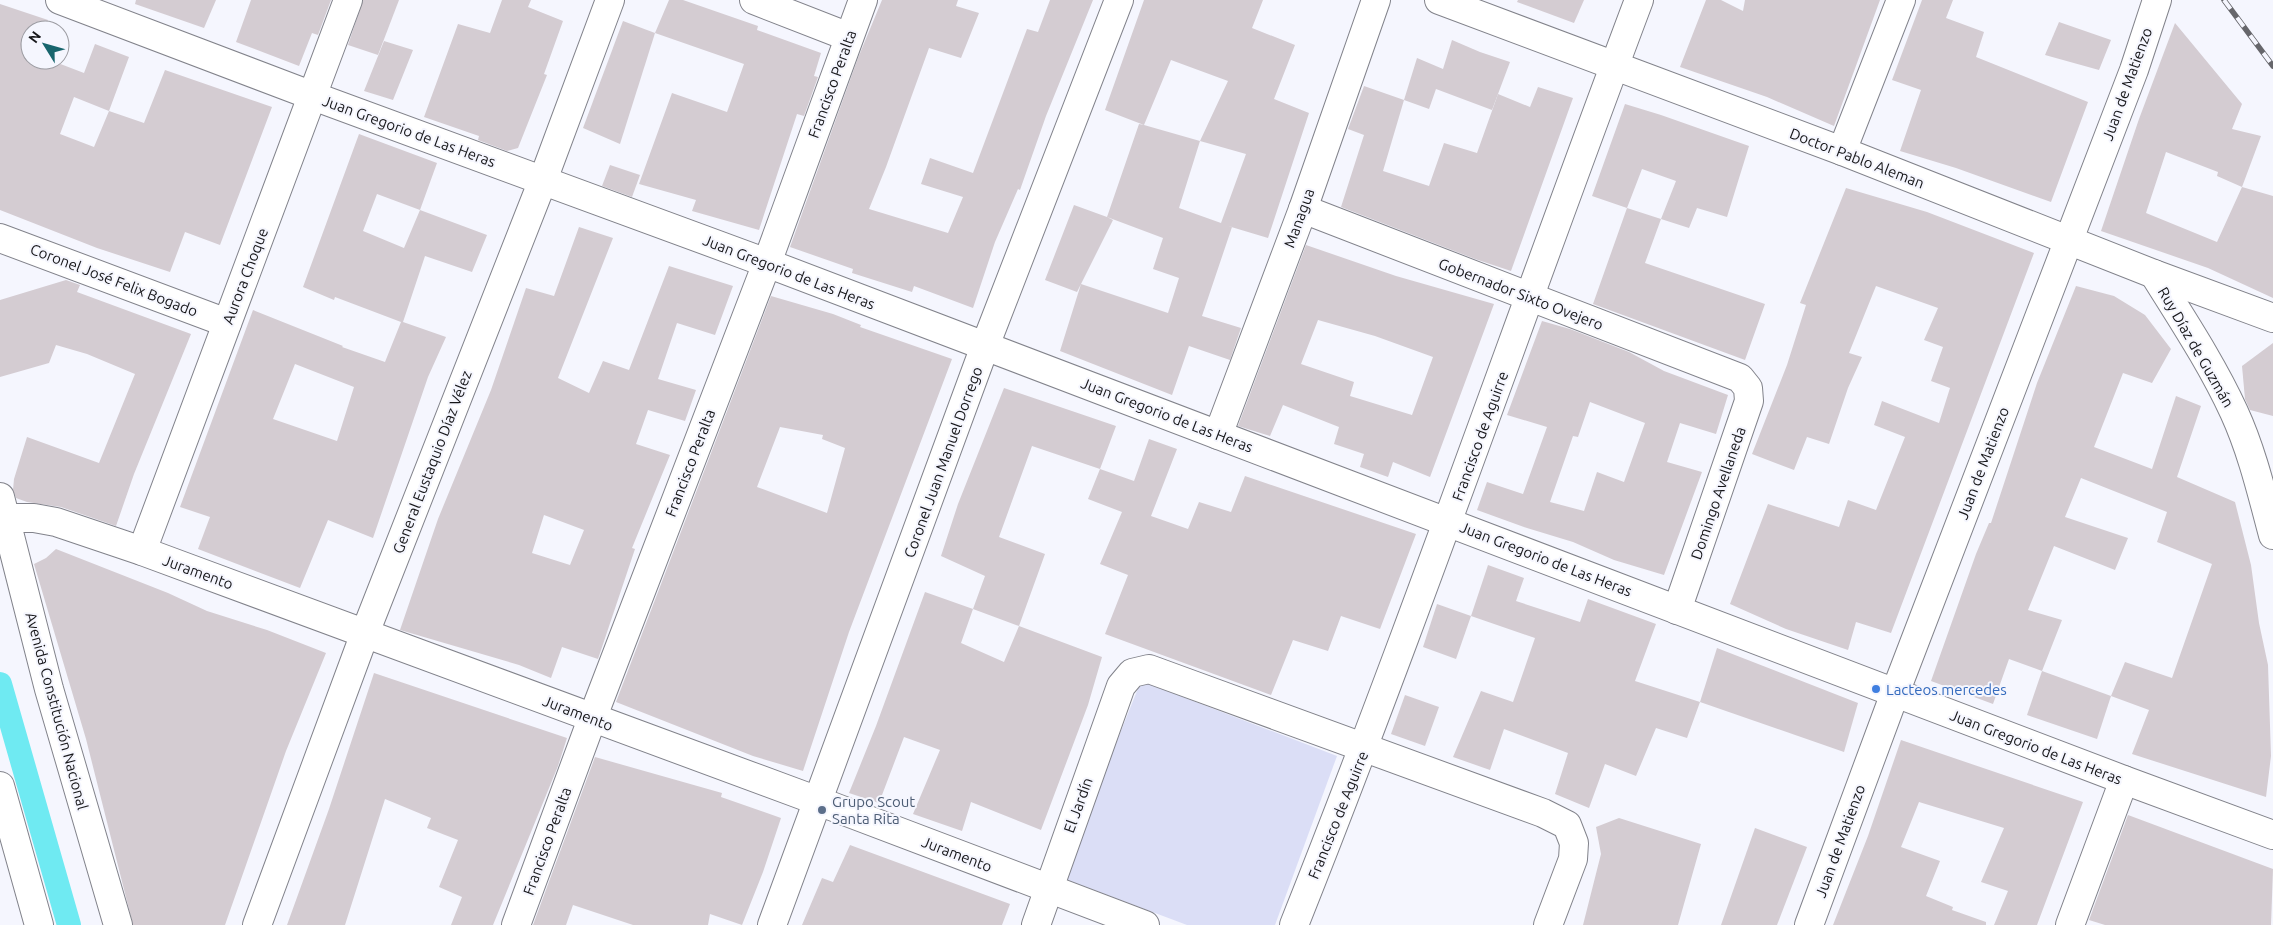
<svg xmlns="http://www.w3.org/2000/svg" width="2273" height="925" viewBox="0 0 2273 925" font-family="Ubuntu,sans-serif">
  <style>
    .green { fill: #dbdef6 }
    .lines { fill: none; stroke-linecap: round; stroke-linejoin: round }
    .canal { stroke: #6feaf2; stroke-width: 24 }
    .building { fill: #d4ccd2; fill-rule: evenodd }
    .minor-casing { stroke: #82838b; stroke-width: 30 }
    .tertiary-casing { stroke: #82838b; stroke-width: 30 }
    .secondary-casing { stroke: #82838b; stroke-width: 30 }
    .minor { stroke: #fff; stroke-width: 28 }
    .tertiary { stroke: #fff; stroke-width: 28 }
    .secondary { stroke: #fff; stroke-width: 28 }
    .rail-casing { stroke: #66666b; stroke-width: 5.5 }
    .rail { stroke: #f5f6fe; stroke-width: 4; stroke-dasharray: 11; stroke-linecap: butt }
    .shop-dot { fill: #3f7fe0; stroke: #f5f6fe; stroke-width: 2 }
    .service-dot { fill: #5c6f8a; stroke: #f5f6fe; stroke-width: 2 }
    .labels { text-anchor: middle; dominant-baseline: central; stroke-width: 4; stroke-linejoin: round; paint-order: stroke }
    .street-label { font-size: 15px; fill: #161619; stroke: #f5f6fe }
    .shop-label { font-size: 15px; fill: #366cbe; stroke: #f5f6fe; text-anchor: start }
    .service-label { font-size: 15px; fill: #4e5e75; stroke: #f5f6fe; text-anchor: start }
  </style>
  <rect width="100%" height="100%" fill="#f5f6fe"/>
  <polygon class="green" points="1141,681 1337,756 1275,925 1187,925 1062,878"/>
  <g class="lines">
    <polyline class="canal" points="0,684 69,925"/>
  </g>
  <g class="building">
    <polygon points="136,0 216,0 204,28 135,4"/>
    <polygon points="251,0 331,0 318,35 312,33 299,66 236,42"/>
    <polygon points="363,0 399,0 378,55 348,45"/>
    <polygon points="502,0 531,0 528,7 563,21 544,74 547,75 518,148 507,151 478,140 479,136 424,117 458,24 490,33"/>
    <polygon points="669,0 683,0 732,17 758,26 757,30 821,53 814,76 818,77 804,116 797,114 759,230 692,211 696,200 639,184 672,93 727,112 744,64 655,33"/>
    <polygon points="882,0 958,0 956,6 979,13 961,58 929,48 886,167 869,209 948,233 963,197 921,184 930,158 973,173 1027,29 1038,32 1050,0 1093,0 1046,116 1020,190 1018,189 995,242 973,308 914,286 912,292 852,273 853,269 790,247 858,58"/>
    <path d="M1144,0H1263L1252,28L1295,45L1274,99L1309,113L1268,238L1228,226L1232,227L1202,316L1241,328L1230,360L1189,346L1172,395L1060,351L1081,284L1077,292L1045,280L1074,205L1107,217L1139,124L1144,125L1105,110ZM1171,60L1228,81L1200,141L1144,125ZM1200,141L1246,154L1221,223L1179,208ZM1107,217L1163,238L1153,269L1179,278L1168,313L1081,284L1113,220Z"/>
    <polygon points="1518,0 1584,0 1574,23 1517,2"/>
    <polygon points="1706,0 1721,0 1743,11 1745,0 1880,0 1834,126 1767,97 1680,67"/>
    <polygon points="1922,0 1953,0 1946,18 1984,32 1976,57 2088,102 2051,202 1956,168 1900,151 1921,90 1892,80"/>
    <path d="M0,4L48,20L44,30H30V60H50L84,73L95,44L129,57L109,111L144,123L165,70L272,107L220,245L185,232L170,272L97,248L0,210ZM74,97L109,111L94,147L60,134Z"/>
    <polygon points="623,21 655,33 620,144 583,128"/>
    <polygon points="2059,22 2111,40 2099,70 2045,55"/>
    <path d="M2175,23L2242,104L2232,129L2261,136L2242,187L2273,196V298L2208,268L2101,231L2139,119ZM2166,152L2218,172L2217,176L2242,187L2217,242L2146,213Z"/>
    <polygon points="1452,40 1480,52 1510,62 1492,110 1436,89 1429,109 1404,100 1417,58 1443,69"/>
    <polygon points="384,41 413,50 393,100 364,91"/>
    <polygon points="1364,86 1404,100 1383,171 1429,186 1444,143 1477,153 1498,94 1530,107 1538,87 1573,98 1511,271 1475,259 1341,207 1364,135 1348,129"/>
    <polygon points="1625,104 1661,115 1749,146 1727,217 1697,208 1689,228 1661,219 1676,181 1642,169 1627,208 1592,196"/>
    <path d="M359,134L437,163L420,210L487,235L472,272L425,256L403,322L446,337L428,377L373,538L328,520L300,588L198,549L210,517L180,507L253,310L343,346L342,347L385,362L401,322L335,297L334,300L303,287ZM377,194L420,210L404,248L363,231ZM295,364L354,387L337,441L273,419Z"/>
    <polygon points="610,165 640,175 632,197 602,186"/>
    <polygon points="1846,188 1927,212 2034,253 1891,633 1856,622 1848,650 1786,629 1730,604 1768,504 1839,527 1848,500 1876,510 1905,437 1874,425 1882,401 1939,423 1950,388 1931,381 1943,347 1924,340 1938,308 1876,286 1849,353 1862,357 1848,388 1829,444 1807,437 1794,470 1752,454 1787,365 1806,305 1800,303"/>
    <polygon points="1627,208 1661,219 1645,263 1765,304 1745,360 1593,304"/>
    <path d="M579,227L613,238L558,378L589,393L603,361L629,370L669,266L733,286L715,335L677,323L658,379L696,390L685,421L648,410L636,444L670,455L632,548L635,549L598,659L562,647L551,678L519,665L400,630L438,519L491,390L526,288L554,296ZM544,515L584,530L570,565L532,553Z"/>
    <path d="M1306,245L1396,276L1494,304L1430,477L1393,462L1388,477L1360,467L1364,454L1334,444L1339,427L1283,405L1270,436L1238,426ZM1318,320L1375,336L1433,357L1412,415L1350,396L1354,382L1301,364Z"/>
    <polygon points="66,280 80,285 77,292 191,334 134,474 116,526 61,507 27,502 16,498 13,490 14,479 27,437 99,463 135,374 87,354 56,345 49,363 0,377 0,300"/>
    <polygon points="2076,286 2114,296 2145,315 2171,349 2152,383 2123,373 2094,447 2152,469 2176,396 2201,406 2177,477 2235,502 2251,565 2259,623 2268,665 2271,756 2266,797 2132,754 2149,710 2111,696 2125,662 2172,678 2212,564 2157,542 2167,512 2081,478 2065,517 2128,538 2115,570 2054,546 2028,610 2062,620 2042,671 2009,659 1993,704 1931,681 1976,554 1989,523 1991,523 2037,383"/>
    <path d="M771,296L833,314L861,325L860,327L952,359L849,632L803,771L753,756L616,702ZM780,427L823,435L822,439L845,448L827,513L757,487Z"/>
    <path d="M1542,321L1570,329L1629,352L1664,371L1728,395L1716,434L1680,423L1667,462L1702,472L1664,575L1614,560L1573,542L1527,528L1477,510L1487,482L1523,494L1547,427L1507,415ZM1590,402L1645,423L1624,482L1597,472L1584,511L1550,502L1573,436L1578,437Z"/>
    <polygon points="2273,343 2273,416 2250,410 2245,399 2242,366"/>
    <polygon points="1004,388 1116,426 1100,469 1032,446 999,537 1045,554 1019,626 973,609 985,576 941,556 958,504"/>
    <polygon points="1149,439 1177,449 1151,516 1188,529 1199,502 1231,512 1245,476 1416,534 1380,629 1341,616 1328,651 1293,640 1271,695 1105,634 1128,575 1100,564 1122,512 1088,499 1100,469 1134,481"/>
    <polygon points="56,549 168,593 207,611 267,630 326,653 286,751 225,925 133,925 86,739 34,564 46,558"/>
    <polygon points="1488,565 1524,578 1516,601 1580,622 1588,599 1656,624 1635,681 1700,702 1687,738 1656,728 1636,776 1605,764 1589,808 1555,794 1568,753 1504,729 1490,770 1453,757 1481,691 1513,702 1535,638 1471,616"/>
    <polygon points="925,592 973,609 961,643 1004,662 1019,626 1102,657 1088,705 1041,830 971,802 962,831 913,814 940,750 904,737 879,803 849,793 876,726"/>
    <polygon points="1437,604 1471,616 1456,659 1423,647"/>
    <polygon points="1717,648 1858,703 1844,752 1700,702"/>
    <polygon points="2042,671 2111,696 2097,739 2027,715"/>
    <polygon points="374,673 567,738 558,766 493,925 451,925 462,897 439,887 458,840 427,828 431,818 385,799 345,925 287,925 329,809"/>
    <polygon points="1405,695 1439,707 1425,746 1391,734"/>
    <polygon points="1901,740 2083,802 2037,925 1994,925 2008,891 1981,882 2004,828 1919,802 1901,847 1940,861 1926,896 1953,907 1952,910 1986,922 1986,925 1833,925 1868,836"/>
    <polygon points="595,757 722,793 721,797 781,818 763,872 742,925 710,914 708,925 633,925 573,905 566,925 533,925"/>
    <polygon points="2128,815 2273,869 2271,925 2105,925 2089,920"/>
    <polygon points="1619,818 1701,844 1678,925 1583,925 1601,854 1596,827"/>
    <polygon points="1755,828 1807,847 1777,925 1721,925"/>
    <polygon points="850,845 1010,904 1002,925 802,925 822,878 833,882"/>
  </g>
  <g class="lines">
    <defs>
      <g id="minor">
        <polyline points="60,0 313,96 767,263 2124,780 2273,835"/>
        <polyline points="754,0 849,37"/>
        <polyline points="1439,0 1842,151 2154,274 2273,318"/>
        <polyline points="1842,151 1901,0"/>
        <polyline points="1303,209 1740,378 1748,388 1749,401 1677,610"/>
        <polyline points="0,238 227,323"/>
        <path d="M2154,274C2182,319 2212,364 2234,412C2252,451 2262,494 2273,535"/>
        <polyline points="1218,435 1303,209 1376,0"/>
        <polyline points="6,518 34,518 56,522 142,551 818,801 1145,925"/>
        <polyline points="142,551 348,0"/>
        <polyline points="257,925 365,633 543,180 610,0"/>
        <polyline points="516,925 592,719 767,263 863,0"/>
        <polyline points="1036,925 1121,686 1132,673 1149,669 1543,813 1567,825 1574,843 1573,859 1548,925"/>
        <path d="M1294,925C1416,619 1523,308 1639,0"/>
        <polyline points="1809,925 1895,693 2134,70 2157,0"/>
        <polyline points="2070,925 2124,780"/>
      </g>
      <polyline id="tertiary" points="772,925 985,346 1119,0"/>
      <g id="secondary">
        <polyline points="0,497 49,689 118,925"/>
        <polyline points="0,786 39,925"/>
      </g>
    </defs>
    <use href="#minor" class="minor-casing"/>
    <use href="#tertiary" class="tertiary-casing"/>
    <use href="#secondary" class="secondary-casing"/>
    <use href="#minor" class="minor"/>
    <use href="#tertiary" class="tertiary"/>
    <use href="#secondary" class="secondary"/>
    <defs>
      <polyline id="rail" points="2224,0 2273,66"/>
    </defs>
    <use href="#rail" class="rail-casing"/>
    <use href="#rail" class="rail"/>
  </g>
  <circle class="shop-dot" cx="1876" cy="689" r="5"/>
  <circle class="service-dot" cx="822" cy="810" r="5"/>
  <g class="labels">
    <g class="street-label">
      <text transform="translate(832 84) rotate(-70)">Francisco Peralta</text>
      <text transform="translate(2127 84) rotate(-70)">Juan de Matienzo</text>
      <text transform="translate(409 131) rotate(20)">Juan Gregorio de Las Heras</text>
      <text transform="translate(1857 158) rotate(21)">Doctor Pablo Aleman</text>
      <text transform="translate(1299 218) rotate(-70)">Managua</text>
      <text transform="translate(789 272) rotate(21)">Juan Gregorio de Las Heras</text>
      <text transform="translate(245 276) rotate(-69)">Aurora Choque</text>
      <text transform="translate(114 280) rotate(21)">Coronel José Felix Bogado</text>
      <text transform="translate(1521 294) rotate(21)">Gobernador Sixto Ovejero</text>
      <text transform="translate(2196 347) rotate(60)">Ruy Díaz de Guzmán</text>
      <text transform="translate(1167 415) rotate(21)">Juan Gregorio de Las Heras</text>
      <text transform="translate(1480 436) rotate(-70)">Francisco de Aguirre</text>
      <text transform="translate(432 462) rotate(-69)">General Eustaquio Díaz Vélez</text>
      <text transform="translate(943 462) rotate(-70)">Coronel Juan Manuel Dorrego</text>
      <text transform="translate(690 463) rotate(-69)">Francisco Peralta</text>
      <text transform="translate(1983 463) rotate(-69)">Juan de Matienzo</text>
      <text transform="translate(1718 493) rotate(-71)">Domingo Avellaneda</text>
      <text transform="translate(1546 559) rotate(21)">Juan Gregorio de Las Heras</text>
      <text transform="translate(198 572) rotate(20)">Juramento</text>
      <text transform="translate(57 711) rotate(75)">Avenida Constitución Nacional</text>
      <text transform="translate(578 713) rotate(21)">Juramento</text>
      <text transform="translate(2036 747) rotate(21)">Juan Gregorio de Las Heras</text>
      <text transform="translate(1078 805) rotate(-70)">El Jardín</text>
      <text transform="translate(1338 815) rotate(-68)">Francisco de Aguirre</text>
      <text transform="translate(547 841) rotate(-70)">Francisco Peralta</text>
      <text transform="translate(1840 841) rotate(-70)">Juan de Matienzo</text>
      <text transform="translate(957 854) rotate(21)">Juramento</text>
    </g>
    <g class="shop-label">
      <text x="1886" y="689">Lacteos mercedes</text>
    </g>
    <g class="service-label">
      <text x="832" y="801">Grupo Scout<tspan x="832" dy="17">Santa Rita</tspan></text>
    </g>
  </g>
  <g transform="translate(45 45) rotate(307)"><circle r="24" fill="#f5f6fe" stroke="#9c9ca2"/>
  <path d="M0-4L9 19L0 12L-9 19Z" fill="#18656d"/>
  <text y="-8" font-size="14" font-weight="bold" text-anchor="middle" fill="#161619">N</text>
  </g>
</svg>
